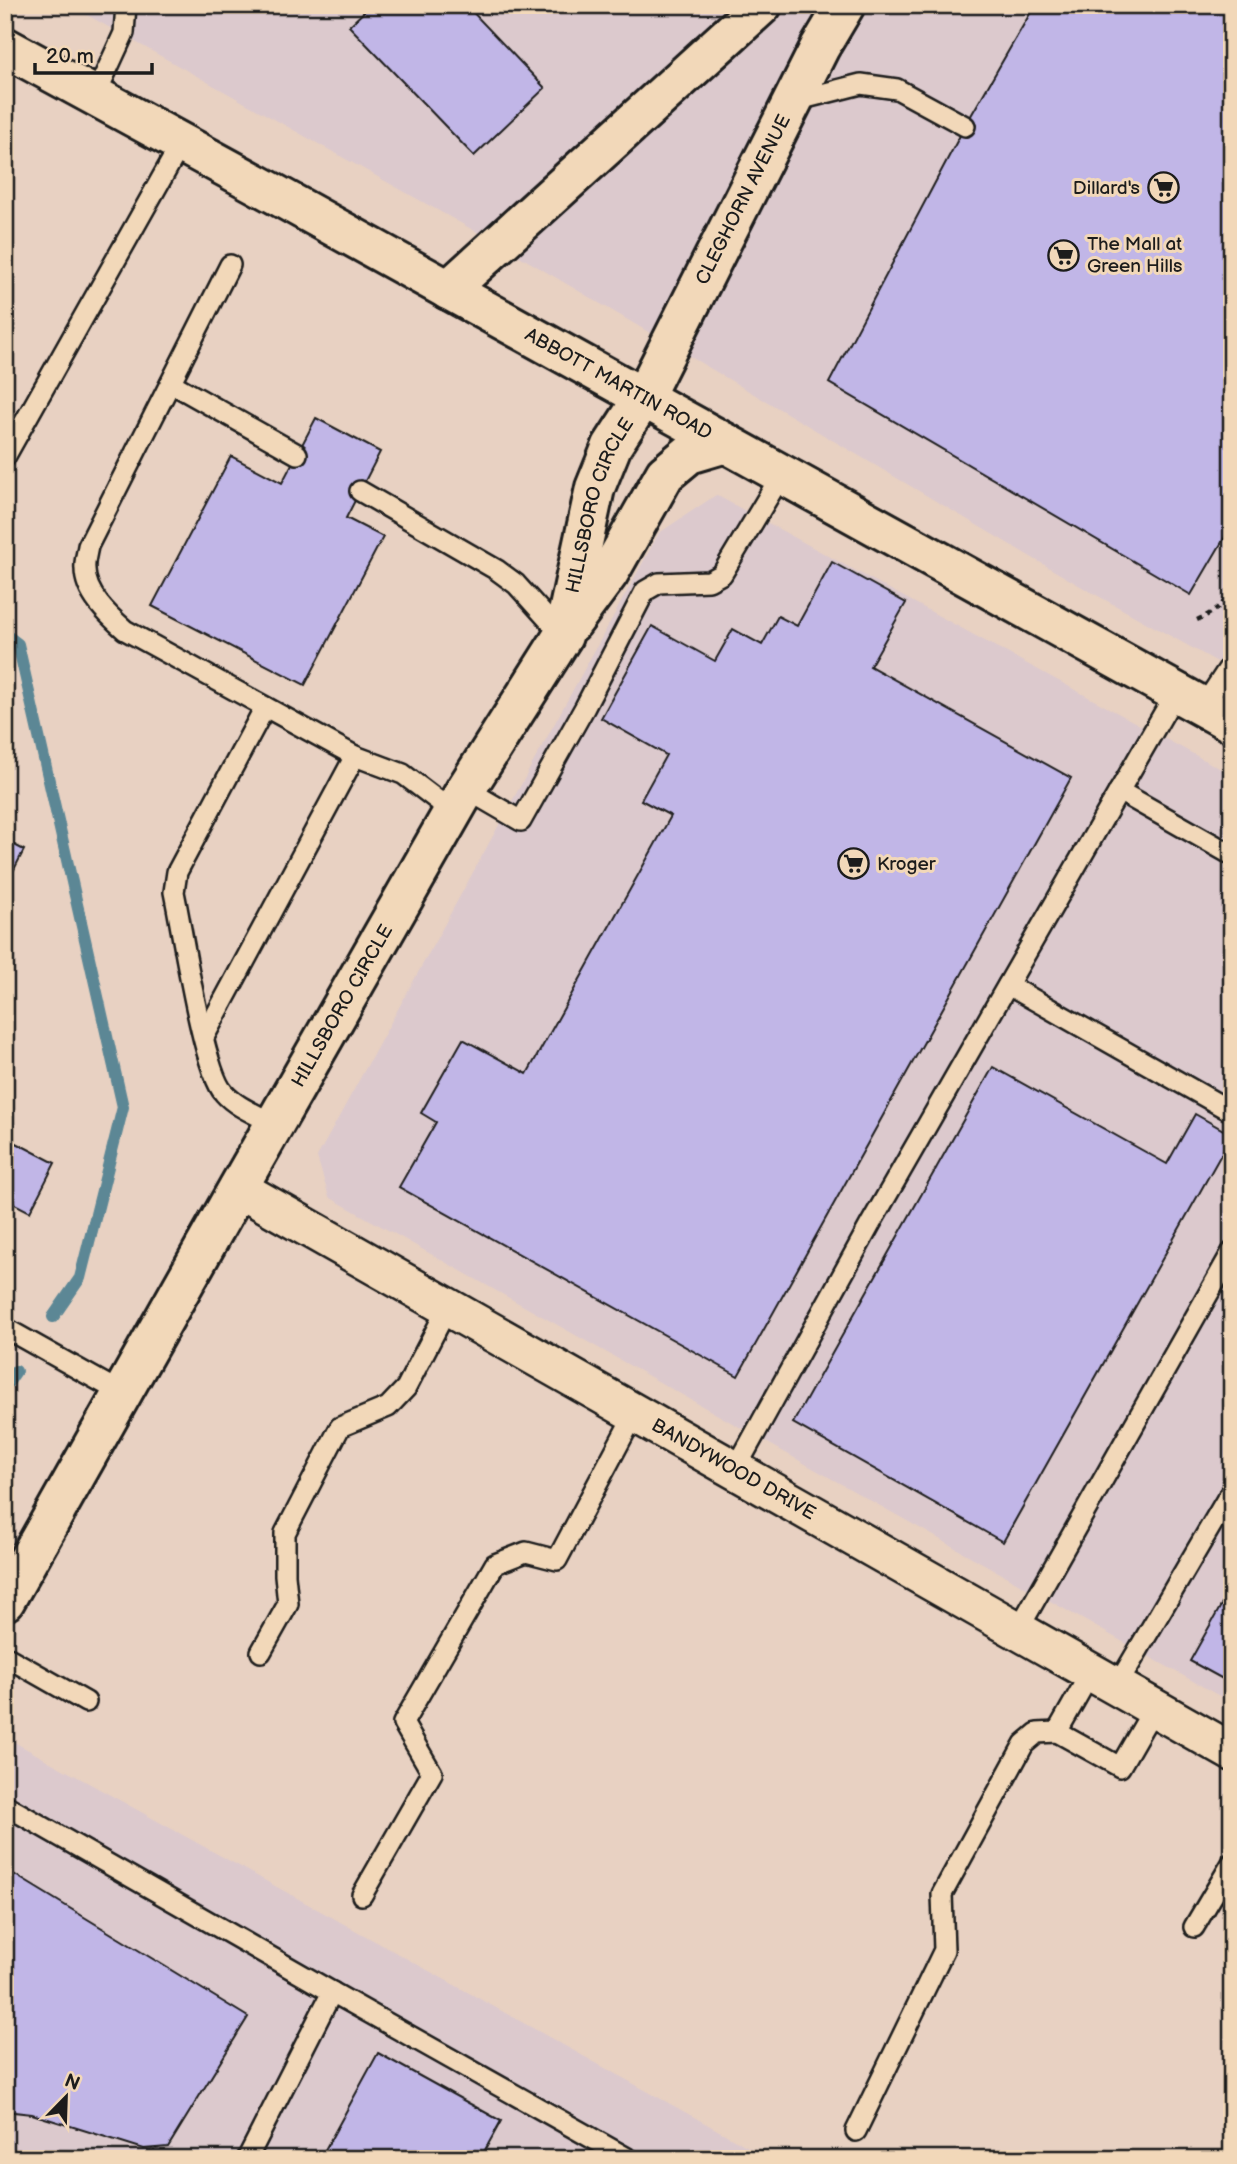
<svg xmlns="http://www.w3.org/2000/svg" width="1237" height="2164" viewBox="0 0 1237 2164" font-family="'Balsamiq Sans',sans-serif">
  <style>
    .built { fill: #dcc9cd }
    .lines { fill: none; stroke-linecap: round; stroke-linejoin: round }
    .stream { stroke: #5b8795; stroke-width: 12 }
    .building { fill: #c1b6e7; stroke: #1c1c1c; stroke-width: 2 }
    .service-casing { stroke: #1c1c1c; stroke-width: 24 }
    .minor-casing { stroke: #1c1c1c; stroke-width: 42 }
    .tertiary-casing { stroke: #1c1c1c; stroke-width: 44 }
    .secondary-casing { stroke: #1c1c1c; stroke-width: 44 }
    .path { stroke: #1c1c1c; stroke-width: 4.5; stroke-dasharray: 5 5; stroke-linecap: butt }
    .service { stroke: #f2d8b9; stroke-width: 19 }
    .minor { stroke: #f2d8b9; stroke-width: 37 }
    .tertiary { stroke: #f2d8b9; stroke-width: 38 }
    .secondary { stroke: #f2d8b9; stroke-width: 38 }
    .labels { text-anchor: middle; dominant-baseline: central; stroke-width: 6; stroke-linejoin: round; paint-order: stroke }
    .poi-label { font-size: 19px; fill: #1c1c1c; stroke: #f2d8b9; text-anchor: start }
    .street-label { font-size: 19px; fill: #1c1c1c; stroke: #f2d8b9 }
  </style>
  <rect width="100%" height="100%" fill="#e8d1c2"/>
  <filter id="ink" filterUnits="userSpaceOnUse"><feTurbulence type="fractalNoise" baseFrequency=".0143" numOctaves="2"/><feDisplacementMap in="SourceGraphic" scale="14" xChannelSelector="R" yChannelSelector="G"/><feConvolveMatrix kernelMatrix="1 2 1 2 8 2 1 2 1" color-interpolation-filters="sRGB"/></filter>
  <g filter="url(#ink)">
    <g class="built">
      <polygon points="69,5 1232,5 1232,670 1082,587 509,250"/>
      <polygon points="716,495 1232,775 1232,1703 329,1197 317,1157 659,533"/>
      <polygon points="5,1737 770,2159 5,2159"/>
    </g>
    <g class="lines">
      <g class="stream">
        <polyline points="5,634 18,644 123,1107 80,1278 53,1317"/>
        <polyline points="5,1387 16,1371"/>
      </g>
    </g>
    <g class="building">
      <polygon points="371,5 466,5 545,88 474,156 349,26"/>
      <polygon points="1035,5 1232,5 1232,525 1191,595 829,383 965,126"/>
      <polygon points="316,418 380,452 346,518 383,537 305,685 152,606 231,456 282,483"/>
      <polygon points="832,562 906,603 870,666 1071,778 738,1376 399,1187 436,1122 421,1113 463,1039 527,1074 671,816 641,800 666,755 601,718 652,626 715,661 733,629 762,645 778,616 797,626"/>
      <polygon points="5,840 24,850 5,887"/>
      <polygon points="993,1067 1167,1164 1195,1114 1232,1135 1003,1542 793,1423"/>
      <polygon points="5,1137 55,1163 30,1212 13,1203 5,1219"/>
      <polygon points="1232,1586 1232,1684 1190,1661"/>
      <polygon points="12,1873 248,2017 168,2147 144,2149 32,2114 5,2111 5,1885"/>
      <polygon points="378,2053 501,2121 480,2159 320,2159"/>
    </g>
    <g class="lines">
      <defs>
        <g id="service">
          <polyline points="95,96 124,33 126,5"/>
          <polyline points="794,101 861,84 897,89 965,126"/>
          <path d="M230,265L88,546C87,553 84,562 85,569C85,594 108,615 125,630L355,756L403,774L453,812"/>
          <polyline points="171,383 297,454"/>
          <polyline points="5,457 182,142"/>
          <polyline points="360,491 497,570 516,584 563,636"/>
          <path d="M265,707L177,872L174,892C182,929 203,1071 224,1093C236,1107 258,1115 274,1124"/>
          <polyline points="1203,707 1232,663"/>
          <polyline points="466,789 521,821 585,707 645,591 659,583 709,581 722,574 782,474"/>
          <polyline points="1119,791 1232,855"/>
          <polyline points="1008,985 1232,1112"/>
          <polyline points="204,1037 355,756"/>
          <polyline points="5,1328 123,1394"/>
          <polyline points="735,1470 871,1223 1176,692"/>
          <polyline points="1018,1630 1232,1252"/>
          <polyline points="261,1652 288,1604 285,1575 285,1533 340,1427 388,1407 406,1388 448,1307"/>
          <polyline points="5,1656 86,1702"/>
          <polyline points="1091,1672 1057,1732 1120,1767 1154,1708"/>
          <polyline points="1117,1686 1232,1490"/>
          <polyline points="5,1805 332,1992 247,2159"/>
          <polyline points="362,1895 432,1773 403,1723 495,1564 526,1552 557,1560 635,1413"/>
          <polyline points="1194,1927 1232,1863"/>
          <polyline points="332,1992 629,2159"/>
          <polyline points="856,2131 944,1950 942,1894 1024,1744 1037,1733 1057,1732"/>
        </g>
        <g id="minor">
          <path id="s1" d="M238,1188L1232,1752"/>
        </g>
        <g id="tertiary">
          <polyline points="448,290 762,5"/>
          <polyline points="572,623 609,573 665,474 689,454 726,443"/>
          <path id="s2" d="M5,1601L238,1188L466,789L563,636L595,488L612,446L643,398L820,47L845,5"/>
        </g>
        <g id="secondary">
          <path id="s3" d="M5,47L275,194L1232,723"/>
        </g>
      </defs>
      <use href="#service" class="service-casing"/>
      <use href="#minor" class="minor-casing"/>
      <use href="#tertiary" class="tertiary-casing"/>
      <use href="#secondary" class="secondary-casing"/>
      <path class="path" d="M1197,620C1213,613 1222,606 1232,592"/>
      <use href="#service" class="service"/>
      <use href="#minor" class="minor"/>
      <use href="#tertiary" class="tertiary"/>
      <use href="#secondary" class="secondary"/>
    </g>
  </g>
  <defs>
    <symbol id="supermarket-ring" viewBox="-11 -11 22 22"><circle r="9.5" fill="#f2d8b9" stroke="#1c1c1c" stroke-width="1.5"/><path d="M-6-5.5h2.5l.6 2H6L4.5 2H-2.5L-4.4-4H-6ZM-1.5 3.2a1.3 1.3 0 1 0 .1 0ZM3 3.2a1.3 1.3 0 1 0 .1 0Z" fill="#1c1c1c"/></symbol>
  </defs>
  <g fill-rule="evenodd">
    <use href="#supermarket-ring" x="1146" y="170" width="35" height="35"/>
    <use href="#supermarket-ring" x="1046" y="238" width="35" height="35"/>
    <use href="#supermarket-ring" x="836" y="846" width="35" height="35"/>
  </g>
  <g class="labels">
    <g class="poi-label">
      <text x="1140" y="188" text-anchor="end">Dillard's</text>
      <text x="1087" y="244">The Mall at<tspan x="1087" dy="22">Green Hills</tspan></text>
      <text x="877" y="864">Kroger</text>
    </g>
    <g class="street-label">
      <text stroke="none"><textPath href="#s2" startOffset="1591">CLEGHORN AVENUE</textPath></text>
      <text stroke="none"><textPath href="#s3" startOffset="700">ABBOTT MARTIN ROAD</textPath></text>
      <text stroke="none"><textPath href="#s2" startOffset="1251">HILLSBORO CIRCLE</textPath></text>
      <text stroke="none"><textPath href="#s2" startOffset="684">HILLSBORO CIRCLE</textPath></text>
      <text stroke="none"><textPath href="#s1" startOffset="570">BANDYWOOD DRIVE</textPath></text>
    </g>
  </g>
  <rect width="1237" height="2164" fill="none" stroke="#f2d8b9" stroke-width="28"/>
  <rect x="14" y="14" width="1209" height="2136" fill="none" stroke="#1c1c1c" stroke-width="2.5" filter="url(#ink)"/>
  <g transform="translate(66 2097) rotate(23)" stroke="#f2d8b9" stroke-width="5" paint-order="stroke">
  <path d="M0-5L12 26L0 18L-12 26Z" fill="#1c1c1c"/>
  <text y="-10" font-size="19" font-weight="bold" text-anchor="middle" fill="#1c1c1c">N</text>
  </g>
  <path d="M35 63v10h117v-10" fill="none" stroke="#1c1c1c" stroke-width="3.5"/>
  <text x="46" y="63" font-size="21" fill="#1c1c1c" stroke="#f2d8b9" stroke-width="5" paint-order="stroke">20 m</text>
</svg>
